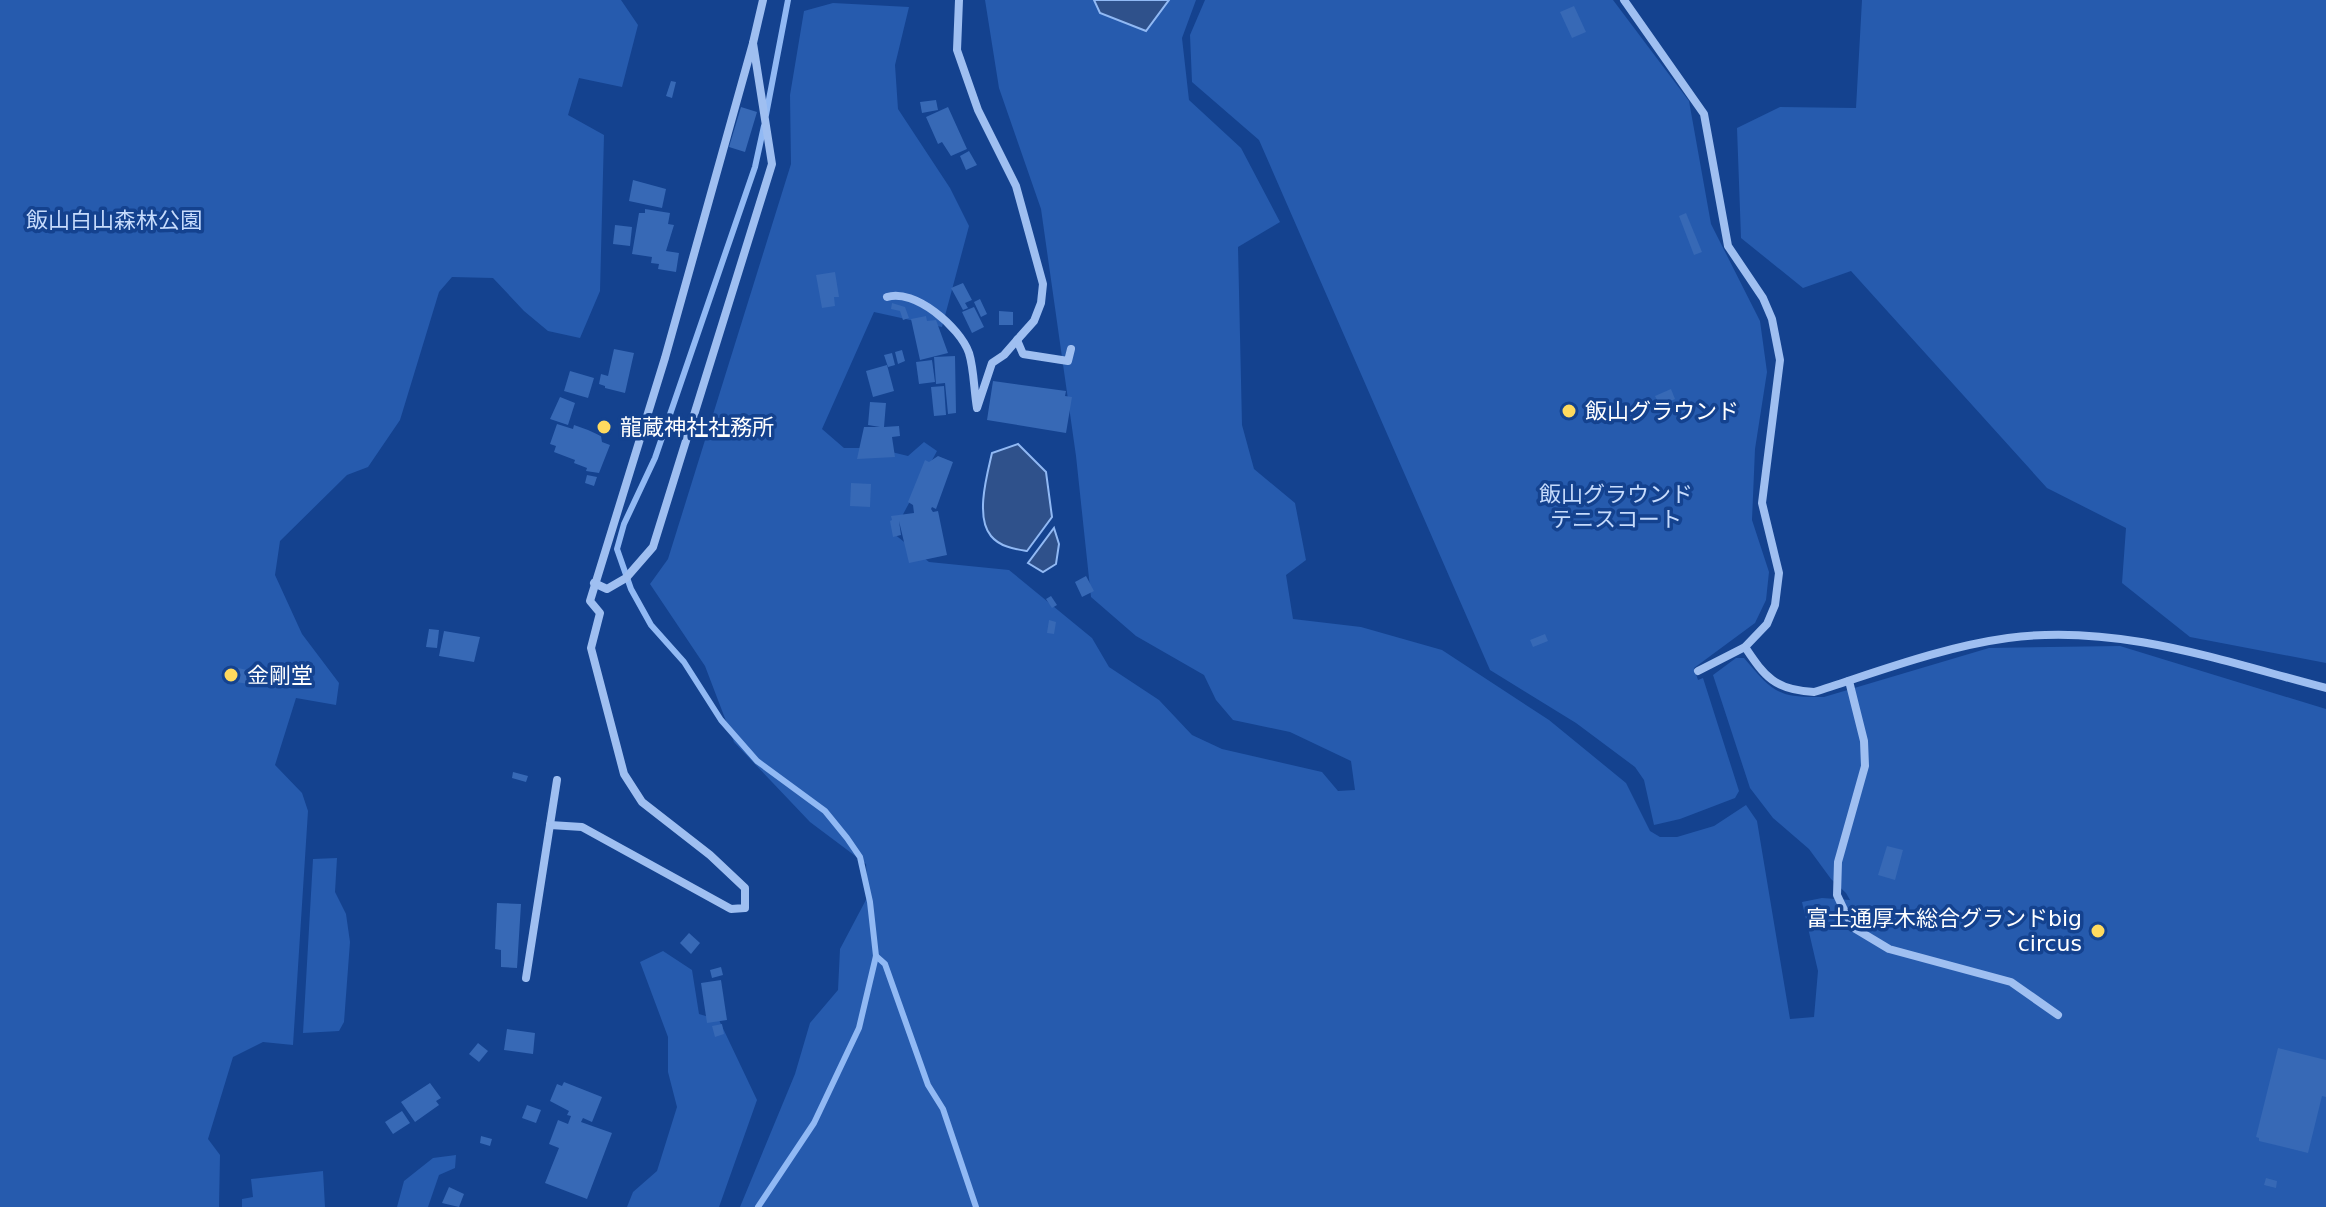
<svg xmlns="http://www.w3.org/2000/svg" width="2326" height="1207" viewBox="0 0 2326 1207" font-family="'DejaVu Sans','Noto Sans JP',sans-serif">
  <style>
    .green { fill: #265bae }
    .water { fill: #2f518b; stroke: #91b9f4; stroke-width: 2 }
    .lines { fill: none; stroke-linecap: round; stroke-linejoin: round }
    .stream { stroke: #91b9f4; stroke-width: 6 }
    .building { fill: #3769b6 }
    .minor { stroke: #9fbff1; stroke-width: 8 }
    .poi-dot { fill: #ffda5f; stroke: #14428f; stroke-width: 3 }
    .labels { text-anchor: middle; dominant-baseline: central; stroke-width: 7; stroke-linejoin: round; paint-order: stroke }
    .park-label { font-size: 22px; fill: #c6dbfc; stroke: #14428f }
    .poi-label { font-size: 22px; fill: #fff; stroke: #14428f; text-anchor: start }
  </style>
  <rect width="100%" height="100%" fill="#14428f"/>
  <g class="green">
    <polygon points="0,0 621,0 638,25 622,87 579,78 568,115 604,135 600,291 580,338 548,331 524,311 493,278 452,277 439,292 400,420 368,467 347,475 280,541 275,575 302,634 339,683 336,705 296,698 275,765 302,793 308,811 293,1045 263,1042 233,1057 208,1139 220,1155 219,1207 0,1207"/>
    <path d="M985,0H1196L1182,38L1189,100L1241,148L1280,222L1238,247L1242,425L1254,469L1295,503L1306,560L1286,575L1293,619L1361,627L1442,650L1549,720L1626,783L1650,831L1660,837H1677L1714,826L1746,805L1757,821L1790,1019L1814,1017L1818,971L1802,902L1822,898L1850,900L1846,893L1831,879L1809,849L1773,818L1750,788L1713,675L1736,658H1744C1773,692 1777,698 1824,697L1989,648L2120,646L2326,709V1207H740L795,1074L810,1023L838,990L840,949L868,896L866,864L810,822L734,742L705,666L650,584L668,559L791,164L790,95L804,11L833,3L909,7L895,65L898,109L950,188L969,226L942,327L874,312L822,429L844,448H875L908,456L924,442L937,451L893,533L929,562L1009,570L1092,638L1109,667L1159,700L1192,735L1222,749L1322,772L1338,791L1355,790L1351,761L1290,732L1233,720L1216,700L1204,675L1136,636L1091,597L1076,456L1041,209L999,88Z"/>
    <polygon points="1205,0 1613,0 1689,101 1711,224 1760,321 1767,372 1755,449 1752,520 1769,572 1766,600 1755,623 1694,668 1698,680 1703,678 1739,791 1735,798 1680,819 1654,825 1644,780 1635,767 1576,723 1490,670 1259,140 1192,82 1190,35"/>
    <polygon points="1862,0 2326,0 2326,663 2190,637 2122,583 2126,528 2047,488 1851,271 1803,288 1741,238 1737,128 1780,107 1856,108"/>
    <polygon points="337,858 335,892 346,914 350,942 344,1022 339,1031 303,1033 313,859"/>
    <polygon points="663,951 692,970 699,1014 719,1020 757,1100 719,1207 627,1207 633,1192 657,1171 677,1107 668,1072 668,1037 640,962"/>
    <polygon points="456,1155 455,1168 439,1175 428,1207 397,1207 404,1181 433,1158"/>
    <polygon points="323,1171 325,1207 242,1207 242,1199 253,1197 251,1179"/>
  </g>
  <g class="water">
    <polygon points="1094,0 1169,0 1146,31 1100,13"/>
    <path d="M1018,444L1046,472L1052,517L1027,551C1015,549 1000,547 991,536C975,517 987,475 992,453Z"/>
    <polygon points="1054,528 1059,544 1056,564 1043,572 1028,563"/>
  </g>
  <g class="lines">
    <g class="stream">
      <polyline points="766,115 788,0"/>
      <polyline points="876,956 885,964 928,1085 943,1109 976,1207"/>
      <polyline points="758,1207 814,1123 859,1028 876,956 870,902 860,857 847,838 825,811 757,761 721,720 684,662 651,625 631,589 617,549 624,524 655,458 755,167 764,126"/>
    </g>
  </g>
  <g class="building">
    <polygon points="1574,6 1586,32 1572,38 1560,12"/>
    <polygon points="671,81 676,82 672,98 666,96"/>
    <polygon points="936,100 938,110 922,113 920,102"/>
    <polygon points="741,107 757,112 745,152 729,147"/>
    <polygon points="948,107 967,149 951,156 942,142 938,144 926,117"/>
    <polygon points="969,151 977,165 966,170 960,156"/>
    <polygon points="633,180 666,189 662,208 629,201"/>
    <polygon points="645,209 670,213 668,224 674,225 666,251 679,253 676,272 658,269 659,264 651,263 652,257 632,254 639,213 645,213"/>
    <polygon points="1686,213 1702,252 1694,255 1679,216"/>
    <polygon points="615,225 632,227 630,246 613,244"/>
    <polygon points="835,272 839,297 834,297 835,306 822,308 816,275"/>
    <polygon points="963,283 972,300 965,303 968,308 963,310 951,288"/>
    <polygon points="980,299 987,314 981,317 974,302"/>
    <polygon points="892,303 905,307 909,318 903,320 900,311 891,309"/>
    <polygon points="974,307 984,327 972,333 962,312"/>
    <polygon points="999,311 1013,312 1013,325 999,325"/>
    <polygon points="926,316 927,321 936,320 948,353 920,360 911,319"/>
    <polygon points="614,349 634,353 625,393 605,388 605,386 599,384 601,374 608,376"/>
    <polygon points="902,350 905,361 898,364 895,352"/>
    <polygon points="892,353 895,365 888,367 884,355"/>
    <polygon points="955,356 956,413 948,414 945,383 936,384 934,357"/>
    <polygon points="932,360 935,382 919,384 916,362"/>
    <polygon points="887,365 894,391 873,397 866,371"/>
    <polygon points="570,371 594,378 588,398 564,391"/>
    <polygon points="993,381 1066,391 1065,396 1072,397 1066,433 987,420"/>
    <polygon points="944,386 946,415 934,416 931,387"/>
    <polygon points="1671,389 1675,399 1660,406 1655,396"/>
    <polygon points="560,397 575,403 568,425 550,419"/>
    <polygon points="870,402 886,403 884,427 899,426 900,436 892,437 895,457 857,459 864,427 880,427 868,425"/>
    <polygon points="557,424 573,429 574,425 588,430 601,436 602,442 610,445 599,473 586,471 587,468 574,463 575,460 554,452 556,446 550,444"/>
    <polygon points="938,456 953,462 936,509 932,507 931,509 933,512 938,511 947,555 909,563 899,521 901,535 893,537 890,521 892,520 891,516 914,513 913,505 908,502 925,460 929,462"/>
    <polygon points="587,475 597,477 594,486 585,483"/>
    <polygon points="851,483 871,484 870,507 850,506"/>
    <polygon points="1086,576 1094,591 1082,597 1075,582"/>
    <polygon points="1051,596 1057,605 1052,608 1046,599"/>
    <polygon points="1049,620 1056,622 1054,634 1047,633"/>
    <polygon points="429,629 439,630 437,648 426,647"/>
    <polygon points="444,631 480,637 474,662 439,656"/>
    <polygon points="1545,634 1548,641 1533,647 1530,640"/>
    <polygon points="238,668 252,671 249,684 236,682"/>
    <polygon points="513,772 528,776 526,782 512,778"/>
    <polygon points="1887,846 1903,850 1895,880 1878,875"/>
    <polygon points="497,903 521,904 517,968 501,967 501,950 495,949"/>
    <polygon points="689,933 700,943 691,954 680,943"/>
    <polygon points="721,967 723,975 712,978 710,970"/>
    <polygon points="721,980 727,1020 707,1023 701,983"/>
    <polygon points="722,1024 724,1034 715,1037 712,1026"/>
    <polygon points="507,1029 535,1033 533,1054 504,1050"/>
    <polygon points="478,1043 488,1051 479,1062 469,1054"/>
    <polygon points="2278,1048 2326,1060 2326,1097 2322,1096 2308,1153 2259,1141 2259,1138 2256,1137"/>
    <polygon points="564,1082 602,1097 592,1122 583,1118 581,1122 612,1133 587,1199 545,1183 559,1148 549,1144 558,1120 568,1124 571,1116 567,1115 569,1111 550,1101 557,1084 562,1086"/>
    <polygon points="430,1083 441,1098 436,1101 439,1105 415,1122 401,1102"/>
    <polygon points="527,1105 541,1110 536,1123 522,1118"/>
    <polygon points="402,1111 410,1123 393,1134 385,1122"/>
    <polygon points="481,1136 492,1139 490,1146 480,1143"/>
    <polygon points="2266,1178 2277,1181 2276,1188 2264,1185"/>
    <polygon points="449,1187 464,1194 459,1207 442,1203"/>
  </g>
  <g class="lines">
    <g class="minor">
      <polyline points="959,0 957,50 978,110 1016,186 1043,284 1041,303 1034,321 1017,340 1023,354 1068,361 1071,349"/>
      <polyline points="1624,0 1704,114 1728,246 1763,298 1772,319 1780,360 1762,503 1779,573 1775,605 1767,624 1745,647 1698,671"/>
      <path d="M887,297C914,288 960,327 969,353C974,369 974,391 977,408L992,363L1004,355L1018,339"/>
      <polyline points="594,583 607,589 626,578 653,547 772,164 753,43 763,0"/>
      <path d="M1745,647C1765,677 1775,690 1814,692C1877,672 1942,647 2008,638C2117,623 2222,661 2326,688"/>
      <polyline points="1849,681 1864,741 1865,766 1838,862 1837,895 1845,912 1854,928 1889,949 2011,982 2058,1015"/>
      <polyline points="550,825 582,827 731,909 745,908 745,888 710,855 642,802 624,774 591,648 600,613 590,601 665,358 753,43"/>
      <polyline points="526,978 557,780"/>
    </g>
  </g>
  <g class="poi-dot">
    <circle cx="1569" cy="411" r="8"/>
    <circle cx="604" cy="427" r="8"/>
    <circle cx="231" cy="675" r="8"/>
    <circle cx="2098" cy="931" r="8"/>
  </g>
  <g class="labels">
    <g class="park-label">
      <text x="114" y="220">飯山白山森林公園</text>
      <text x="1616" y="494">飯山グラウンド<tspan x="1616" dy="25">テニスコート</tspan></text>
    </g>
    <g class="poi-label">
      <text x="1585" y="411">飯山グラウンド</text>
      <text x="620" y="427">龍蔵神社社務所</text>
      <text x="247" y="675">金剛堂</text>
      <text x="2082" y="918" text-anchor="end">富士通厚木総合グランドbig<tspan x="2082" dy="25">circus</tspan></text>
    </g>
  </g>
</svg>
